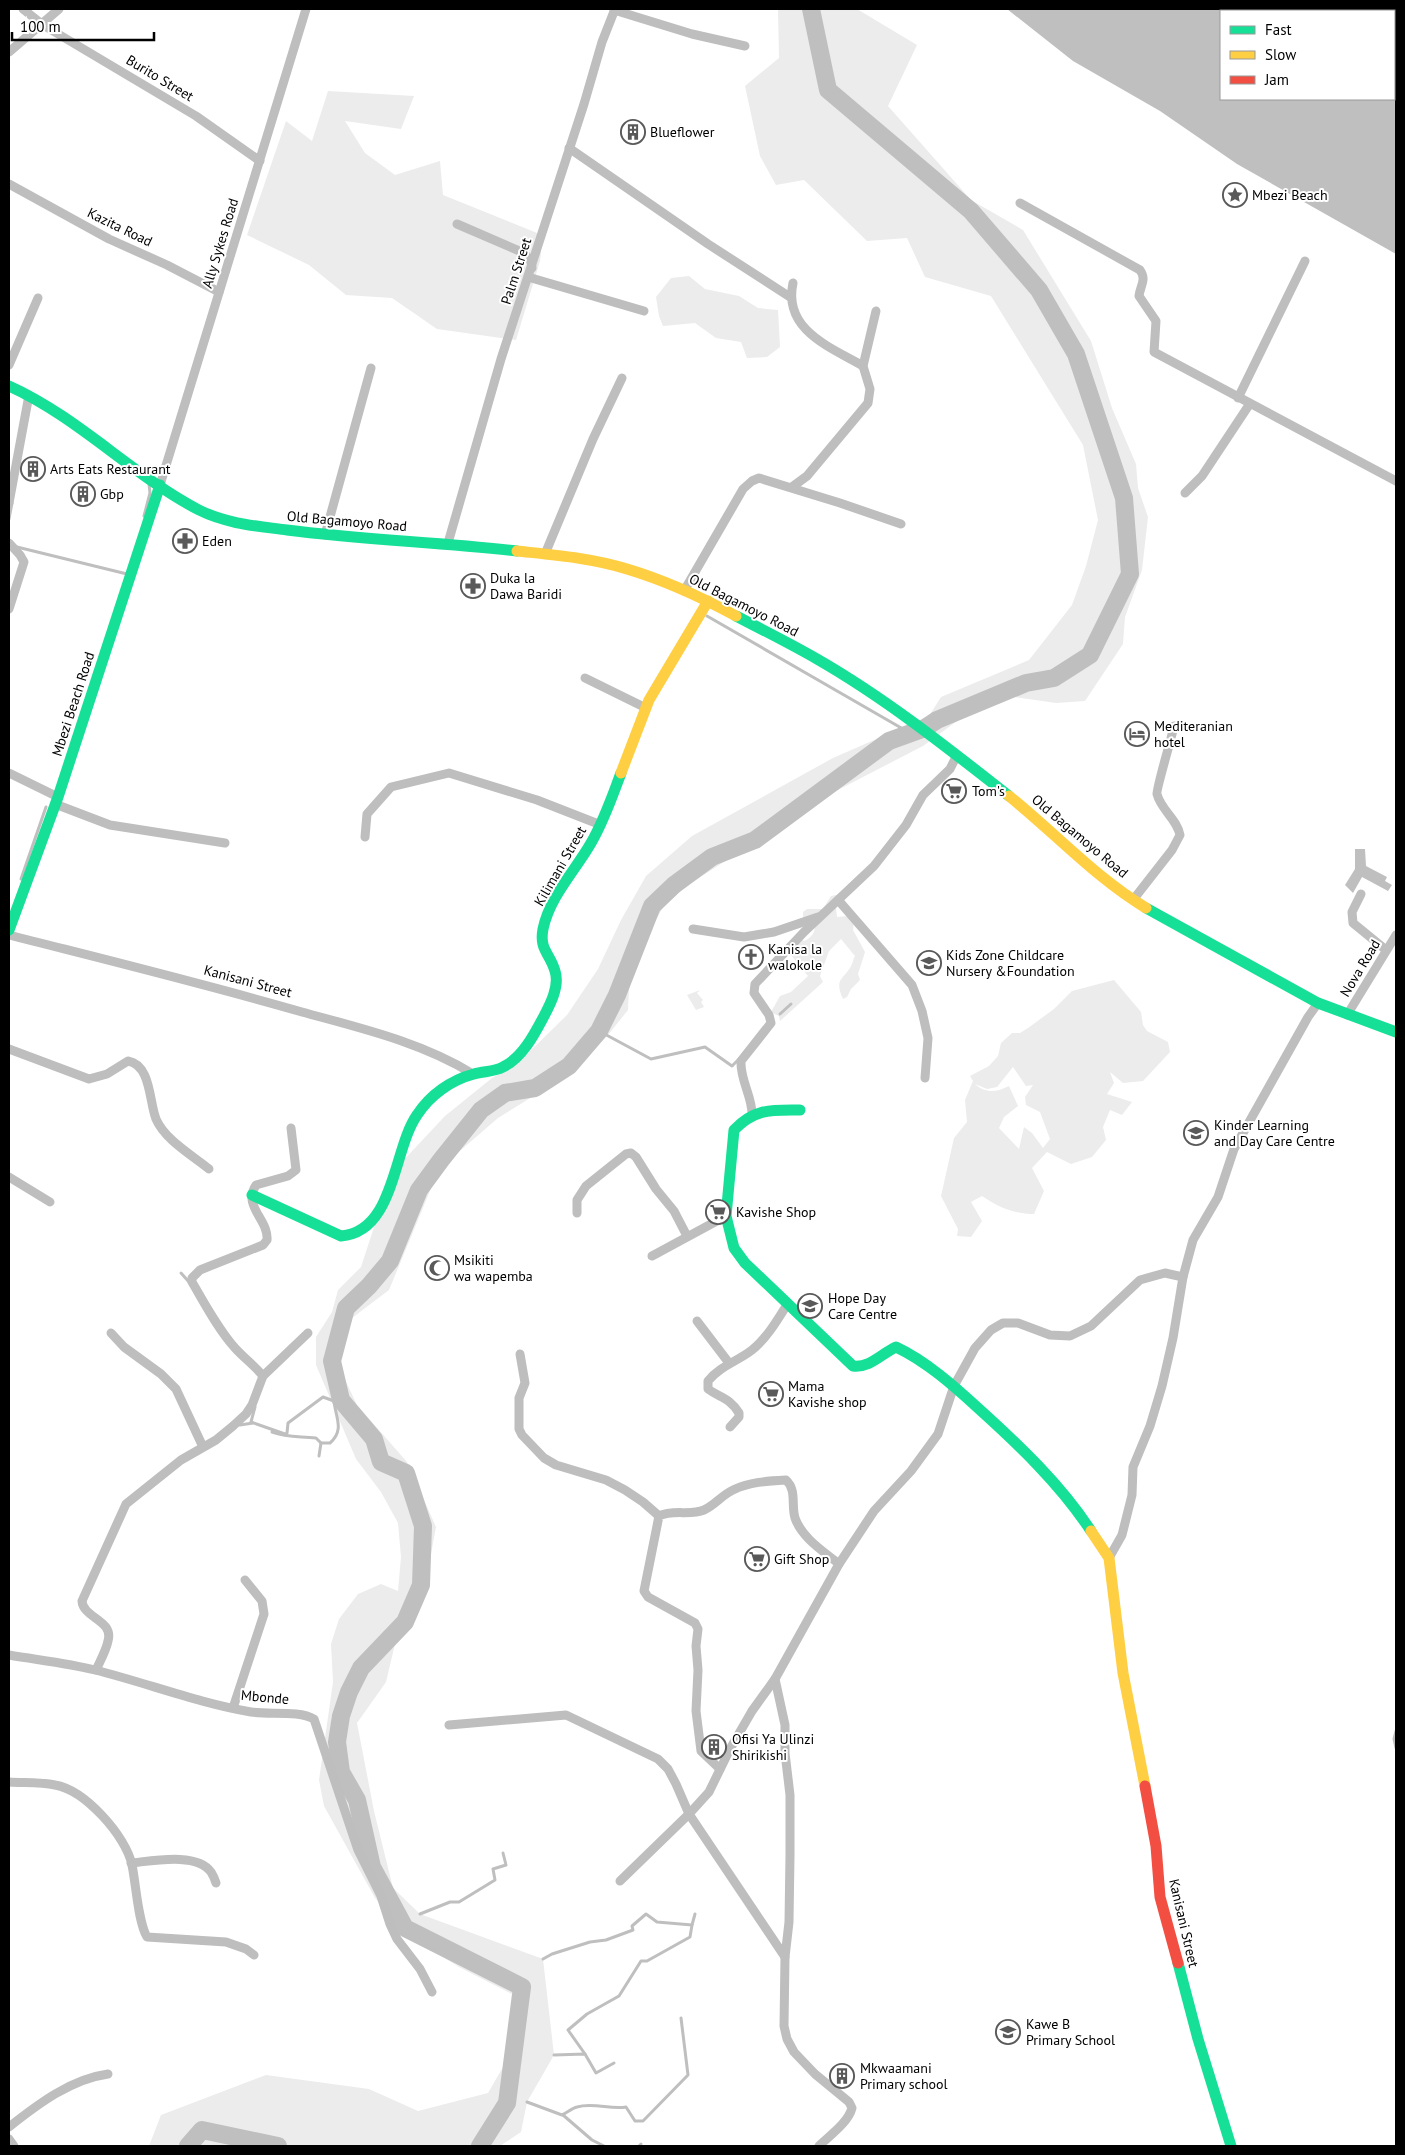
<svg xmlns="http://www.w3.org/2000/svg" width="1405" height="2155" viewBox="0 0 1405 2155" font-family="'PT Sans',sans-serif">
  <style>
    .green { fill: #ececec; fill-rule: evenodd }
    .water { fill: #bfbfbf; fill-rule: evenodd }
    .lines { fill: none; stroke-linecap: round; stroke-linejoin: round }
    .stream { stroke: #bfbfbf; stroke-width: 3 }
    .river { stroke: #bfbfbf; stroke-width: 18 }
    .street { stroke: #bebebe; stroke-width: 9 }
    .fast { stroke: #16e098; stroke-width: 11 }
    .slow { stroke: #ffcf43; stroke-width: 11 }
    .jam { stroke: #f24e42; stroke-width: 11 }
    .labels { text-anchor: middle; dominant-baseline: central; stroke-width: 4; stroke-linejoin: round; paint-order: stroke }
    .street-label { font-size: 14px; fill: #000; stroke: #fff }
    .poi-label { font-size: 14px; fill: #000; stroke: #fff; text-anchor: start }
  </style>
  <rect width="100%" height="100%" fill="#fff"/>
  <g class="green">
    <polygon points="778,9 857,9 917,45 888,106 971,200 1023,230 1091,341 1112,408 1136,464 1138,488 1148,517 1142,570 1125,617 1123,644 1085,701 1056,703 1014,697 968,713 923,746 834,792 669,897 630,965 628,1010 608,1035 564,1077 498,1118 439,1169 389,1290 352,1318 336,1347 339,1367 357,1405 407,1462 436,1527 426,1581 395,1644 386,1682 357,1723 374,1811 393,1888 420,1914 543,1959 554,2055 527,2102 521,2132 500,2146 149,2146 161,2115 266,2075 369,2089 418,2111 488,2093 514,2048 514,1995 459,1967 416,1940 375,1898 324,1806 319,1780 333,1682 331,1644 339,1619 358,1594 381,1584 398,1591 401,1557 398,1523 381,1492 356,1459 316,1365 316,1337 332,1312 338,1290 361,1267 376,1221 400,1164 445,1116 492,1078 519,1062 567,1015 598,969 621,920 646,876 692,836 833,758 929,716 941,697 1029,660 1072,605 1086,566 1098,520 1083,445 991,296 925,277 907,238 867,241 804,180 776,185 760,156 745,86 779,58"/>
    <polygon points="328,91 414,96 401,129 345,121 365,153 395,175 440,161 443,195 537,233 541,253 540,261 516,340 437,329 392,298 346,295 309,265 247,235 286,121 312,141"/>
    <polygon points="689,276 705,289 739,296 758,308 778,310 780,347 767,357 747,358 741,342 716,338 695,323 663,326 659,316 656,297 671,278"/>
    <path d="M836,895L840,896L836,908L837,917L848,916L854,920L853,930L865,952L858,974L860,980L851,989L847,997L843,999C833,977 845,980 852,964C853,962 853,959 855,956L841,939L829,951L820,976L823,982L780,1021L779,1016L771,1012L780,996L791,992L808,976L791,955L789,947L799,938L804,941C811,938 814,934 815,927L803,918V912L807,909H823L831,896Z"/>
    <path d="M1114,980L1141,1012L1143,1025L1147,1031L1168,1042L1170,1052L1143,1081L1123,1083L1110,1072L1114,1083L1107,1094L1132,1102L1122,1115L1110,1110L1103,1127L1106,1140L1092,1157L1071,1164L1047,1152L1032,1168L1044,1191L1034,1214C1014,1214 998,1207 982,1196L971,1202L982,1221L971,1237L957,1236L958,1229L941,1196L954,1138L967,1122L965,1100L973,1081L970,1076L989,1066L998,1056L1001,1043L1012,1033H1020L1028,1028L1054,1009L1072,991ZM1013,1067L1026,1086L1033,1085L1025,1097L1026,1105L1040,1112L1050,1139L1043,1148L1032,1133L1024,1127L1019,1149L999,1128L1004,1117L1018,1106L1009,1086C997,1092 986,1094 975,1084L987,1089L997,1087Z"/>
    <polygon points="700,990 697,993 703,1000 701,1002 704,1007 696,1010 687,995"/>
  </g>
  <g class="water">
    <path d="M1007,9H1396V254L1237,164L1160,111L1073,61ZM1221,11H1394V99H1221Z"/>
    <polygon points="1355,849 1365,849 1366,866 1387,877 1385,881 1392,885 1388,891 1362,877 1353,893 1345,885 1355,869"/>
  </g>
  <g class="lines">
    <g class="stream">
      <polyline points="144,516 150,493 149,484"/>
      <polyline points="9,519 12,503"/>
      <polyline points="17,547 127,574"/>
      <polyline points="707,616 910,733"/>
      <polyline points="21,879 46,807"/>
      <polyline points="780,1014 791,1004"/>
      <polyline points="599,1031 651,1059 705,1047 732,1066 739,1059"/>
      <polyline points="181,1273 189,1282"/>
      <polyline points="255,1407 251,1422 285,1434 287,1433 288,1423 323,1397 334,1401"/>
      <polyline points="240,1425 253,1423"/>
      <path d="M272,1432C288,1438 300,1436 316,1438L321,1443"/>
      <path d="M319,1456L321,1443H330C346,1429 334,1415 334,1399C334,1393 336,1388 336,1382"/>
      <polyline points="1396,1731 1394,1739 1396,1748"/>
      <polyline points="420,1914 450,1902 459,1902 495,1880 493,1869 506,1865 503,1853"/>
      <polyline points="543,1959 552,1954 590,1942 606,1940 633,1930 632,1926 646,1914 657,1922 692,1925 695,1914"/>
      <polyline points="585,2054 568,2030 587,2014 619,1996 641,1961 647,1961 690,1937 692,1925"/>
      <polyline points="554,2055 585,2054 596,2073 614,2063"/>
      <path d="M527,2102L562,2115C567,2113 572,2108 577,2107C593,2102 611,2110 626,2107L635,2121H643L688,2075L681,2018"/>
      <polyline points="563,2115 592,2140 604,2146"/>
      <polyline points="639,2146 641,2144"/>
    </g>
    <g class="river">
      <polyline points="188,2146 202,2130 278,2146"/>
      <polyline points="480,2146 507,2103 522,1987 405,1928 372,1867 357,1800 341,1772 337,1742 341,1716 349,1692 361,1668 405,1622 421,1585 423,1526 406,1473 381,1462 374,1439 341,1400 332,1361 346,1308 369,1286 390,1261 419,1190 441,1160 481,1110 505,1093 535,1088 569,1066 599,1031 617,995 652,906 674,885 712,857 755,840 889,741 925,728 937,720 1026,683 1054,678 1090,655 1130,574 1124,498 1076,354 1039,290 971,211 828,90 811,9"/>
    </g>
    <g class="street">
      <polyline points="23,9 43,25 196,116 260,161"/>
      <polyline points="614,10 692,34 745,46"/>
      <polyline points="9,52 59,9"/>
      <polyline points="569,148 708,244 790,297"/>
      <polyline points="9,184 109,239 167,265 219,292"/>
      <path d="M1020,203L1140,270C1147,280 1140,286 1139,296L1156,321L1154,352L1396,481"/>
      <polyline points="457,224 524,253 531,261 532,268"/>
      <polyline points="528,277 644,311"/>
      <path d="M793,283C783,330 830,347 863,366"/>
      <polyline points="9,365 38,298"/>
      <polyline points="1238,398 1305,261"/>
      <polyline points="160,485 306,9"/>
      <polyline points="792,487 807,476 868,403 870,389 863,366 876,311"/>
      <polyline points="1185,493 1202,476 1249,405"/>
      <polyline points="9,503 29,395"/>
      <polyline points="325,535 371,368"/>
      <polyline points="9,543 20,555 24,562 9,609"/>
      <polyline points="448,543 501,359 584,104 602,42 615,9"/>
      <polyline points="545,554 593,439 622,378"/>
      <polyline points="684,591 743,489 752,481 759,478 840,503 901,524"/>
      <polyline points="585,678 646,708"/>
      <polyline points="9,773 58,797"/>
      <polyline points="55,804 110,825 225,843"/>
      <polyline points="365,837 367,814 391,787 449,773 537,800 601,825"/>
      <polyline points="1361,894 1352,912 1353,923 1386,950"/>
      <path d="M1133,900L1172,850L1180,835C1177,819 1161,810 1157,794C1156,789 1172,737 1174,726"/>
      <polyline points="839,901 912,985 922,1011 928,1038 925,1078"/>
      <polyline points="693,929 744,937 774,932 818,917"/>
      <path d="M9,935C107,960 205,984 302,1012C360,1028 421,1042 473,1074"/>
      <polyline points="1347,1015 1396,935"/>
      <path d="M9,1049L89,1079L107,1074L128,1061C151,1065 149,1101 156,1119C165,1140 192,1155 209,1169"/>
      <path d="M752,1114C752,1096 740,1080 741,1061L771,1023L769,1015L754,993L755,984L804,932L874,866L906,825L923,795L950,769L957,755"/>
      <polyline points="9,1177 50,1202"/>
      <polyline points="577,1213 577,1200 586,1186 626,1154 631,1153 636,1157 656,1189 674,1211 687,1236"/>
      <polyline points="652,1256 726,1216"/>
      <polyline points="697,1321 729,1363"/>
      <polyline points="111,1333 124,1347 161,1374 176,1389 203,1447"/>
      <polyline points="520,1354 525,1383 519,1398 519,1429 522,1435 544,1458 556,1465 606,1480 625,1490 643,1502 659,1516"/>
      <path d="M263,1376C255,1366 244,1358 235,1348C218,1329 205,1304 192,1282V1278L200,1270L263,1245L267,1240C269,1220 242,1206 256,1185L288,1176L296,1170L291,1128"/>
      <path d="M730,1427L739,1417V1413C729,1397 720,1398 708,1389V1381C720,1366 738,1361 752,1350C767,1338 778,1319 788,1303"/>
      <polyline points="1109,1558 1122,1535 1132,1495 1133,1467 1150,1426 1162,1386 1173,1338 1183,1277 1193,1240 1218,1197 1234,1149 1308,1017 1318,1003"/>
      <path d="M9,1655C38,1660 67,1663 95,1670C147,1683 198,1703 251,1712C269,1715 299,1710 314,1719L358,1850L381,1896L390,1924L397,1939L420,1969L432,1992"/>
      <path d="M96,1670C100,1661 106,1651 108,1641C114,1620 83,1618 82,1601L126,1504L181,1460L216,1440L233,1426L246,1414L252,1405L263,1376L308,1333"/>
      <path d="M775,1679L785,1725V1753L790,1795V1855L789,1922L785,1957L784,2026L787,2039L794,2052L815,2074L849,2102L852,2108C848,2123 829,2136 819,2146"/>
      <polyline points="233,1708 264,1614 262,1601 245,1580"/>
      <polyline points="449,1725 566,1715 658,1759 668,1769 676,1784 689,1814 785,1957"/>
      <path d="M720,1769L701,1751L696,1711L698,1670L696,1646L698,1629L695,1623L648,1597L644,1591L659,1516C673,1509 690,1516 704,1510C715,1505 722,1495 733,1490C749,1482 768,1481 786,1480C797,1490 791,1505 795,1518C802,1538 823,1551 839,1564"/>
      <path d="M9,1782C24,1783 40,1782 55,1785C85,1790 126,1836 132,1865C136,1884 138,1922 147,1937L226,1942L246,1949L254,1955"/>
      <path d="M131,1863C152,1861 197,1852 211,1872C213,1875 215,1880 216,1883"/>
      <polyline points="620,1881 689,1814 709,1792 730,1749 752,1711 775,1679 839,1564 874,1511 911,1471 938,1434 954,1386 975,1348 991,1330 1003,1323 1018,1323 1050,1335 1070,1336 1091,1326 1140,1280 1165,1273 1183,1277"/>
      <path d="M9,2127C38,2104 71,2079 108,2074"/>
      <polyline points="9,2139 14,2146"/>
    </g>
    <g class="fast">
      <path d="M9,386C78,417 132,475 199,510C227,524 257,526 287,530C363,540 441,542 517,551"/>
      <path d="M736,616C763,630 791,644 817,659C885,698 948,748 1009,796"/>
      <polyline points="1146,908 1318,1003 1396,1032"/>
      <polyline points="9,930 58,797 160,485"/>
      <path d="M800,1110C772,1110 755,1108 734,1130L726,1216L734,1248L745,1263L853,1366C870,1368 881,1354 896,1347C926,1361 954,1386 978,1408C1019,1445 1061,1485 1091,1531"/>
      <path d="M252,1195L341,1236C395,1232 393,1149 417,1115C430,1095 451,1080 474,1074C484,1071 494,1072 503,1067C522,1058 534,1035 543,1018C550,1005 560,986 555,971C550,953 539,950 543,929C550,896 575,871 591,843C604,821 612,797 621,773"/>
      <polyline points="1178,1963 1198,2039 1231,2146"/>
    </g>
    <g class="slow">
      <path d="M517,551C554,555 592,558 627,569C664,580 703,598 736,616"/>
      <polyline points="621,773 649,700 708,601"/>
      <path d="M1009,796C1055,833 1096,878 1146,908"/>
      <polyline points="1091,1531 1109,1558 1123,1673 1145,1786"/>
    </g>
    <polyline class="jam" points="1145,1786 1156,1846 1160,1897 1178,1963"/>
  </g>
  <defs>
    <symbol id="building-ring" viewBox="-11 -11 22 22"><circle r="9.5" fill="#fff" stroke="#595959" stroke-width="1.5"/><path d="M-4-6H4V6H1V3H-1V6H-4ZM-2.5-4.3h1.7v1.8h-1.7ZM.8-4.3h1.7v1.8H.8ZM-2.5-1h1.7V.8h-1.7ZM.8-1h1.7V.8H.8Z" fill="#595959"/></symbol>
    <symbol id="sight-ring" viewBox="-11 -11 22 22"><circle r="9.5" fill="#fff" stroke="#595959" stroke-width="1.5"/><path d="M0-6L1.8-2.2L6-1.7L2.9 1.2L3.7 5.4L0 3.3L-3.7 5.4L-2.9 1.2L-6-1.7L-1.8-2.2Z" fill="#595959"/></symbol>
    <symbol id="pharmacy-ring" viewBox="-11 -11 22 22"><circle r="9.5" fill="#fff" stroke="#595959" stroke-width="1.5"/><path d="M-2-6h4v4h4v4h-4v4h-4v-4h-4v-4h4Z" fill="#595959"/></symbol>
    <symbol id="hotel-ring" viewBox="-11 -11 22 22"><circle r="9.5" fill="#fff" stroke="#595959" stroke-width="1.5"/><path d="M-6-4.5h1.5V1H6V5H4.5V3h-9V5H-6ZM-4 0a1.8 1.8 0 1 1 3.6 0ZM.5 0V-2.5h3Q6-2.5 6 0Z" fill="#595959"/></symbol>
    <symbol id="supermarket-ring" viewBox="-11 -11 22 22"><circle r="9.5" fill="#fff" stroke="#595959" stroke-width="1.5"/><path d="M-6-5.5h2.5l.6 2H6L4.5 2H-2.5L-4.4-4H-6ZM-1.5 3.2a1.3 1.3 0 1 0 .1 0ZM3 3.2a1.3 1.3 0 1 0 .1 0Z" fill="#595959"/></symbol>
    <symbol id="church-ring" viewBox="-11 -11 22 22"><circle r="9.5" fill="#fff" stroke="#595959" stroke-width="1.5"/><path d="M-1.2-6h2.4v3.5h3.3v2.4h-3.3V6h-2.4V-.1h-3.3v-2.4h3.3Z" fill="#595959"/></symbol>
    <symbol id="school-ring" viewBox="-11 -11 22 22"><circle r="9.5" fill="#fff" stroke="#595959" stroke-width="1.5"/><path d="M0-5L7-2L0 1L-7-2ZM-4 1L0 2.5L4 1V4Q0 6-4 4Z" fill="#595959"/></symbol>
    <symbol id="mosque-ring" viewBox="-11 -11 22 22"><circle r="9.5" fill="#fff" stroke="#595959" stroke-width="1.5"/><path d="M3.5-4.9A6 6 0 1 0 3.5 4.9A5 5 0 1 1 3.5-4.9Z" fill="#595959"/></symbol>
  </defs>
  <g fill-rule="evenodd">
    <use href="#building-ring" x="619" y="118" width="28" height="28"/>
    <use href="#sight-ring" x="1221" y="181" width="28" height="28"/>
    <use href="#building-ring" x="19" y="455" width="28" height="28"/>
    <use href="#building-ring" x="69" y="480" width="28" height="28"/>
    <use href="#pharmacy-ring" x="171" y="527" width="28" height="28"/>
    <use href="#pharmacy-ring" x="459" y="572" width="28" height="28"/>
    <use href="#hotel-ring" x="1123" y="720" width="28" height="28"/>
    <use href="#supermarket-ring" x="940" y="777" width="28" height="28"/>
    <use href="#church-ring" x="737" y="943" width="28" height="28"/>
    <use href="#school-ring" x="915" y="949" width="28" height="28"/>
    <use href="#school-ring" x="1182" y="1119" width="28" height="28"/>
    <use href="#supermarket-ring" x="704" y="1198" width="28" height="28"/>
    <use href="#mosque-ring" x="423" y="1254" width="28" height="28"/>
    <use href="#school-ring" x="796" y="1292" width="28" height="28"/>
    <use href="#supermarket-ring" x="757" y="1380" width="28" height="28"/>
    <use href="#supermarket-ring" x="743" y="1545" width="28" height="28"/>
    <use href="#building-ring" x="700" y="1733" width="28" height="28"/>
    <use href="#school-ring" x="994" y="2018" width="28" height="28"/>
    <use href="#building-ring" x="828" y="2062" width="28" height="28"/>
  </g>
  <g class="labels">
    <g class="street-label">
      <text transform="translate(160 78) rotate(31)">Burito Street</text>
      <text transform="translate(120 227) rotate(26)">Kazita Road</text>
      <text transform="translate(220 243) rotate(-73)">Ally Sykes Road</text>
      <text transform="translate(516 271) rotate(-72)">Palm Street</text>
      <text transform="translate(347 521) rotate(5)">Old Bagamoyo Road</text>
      <text transform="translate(744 605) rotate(27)">Old Bagamoyo Road</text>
      <text transform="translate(73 704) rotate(-72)">Mbezi Beach Road</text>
      <text transform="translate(1080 836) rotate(40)">Old Bagamoyo Road</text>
      <text transform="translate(560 866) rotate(-60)">Kilimani Street</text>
      <text transform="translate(1360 968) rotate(-59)">Nova Road</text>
      <text transform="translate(248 981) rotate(15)">Kanisani Street</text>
      <text transform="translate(265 1697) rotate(5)">Mbonde</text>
      <text transform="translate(1184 1923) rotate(77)">Kanisani Street</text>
    </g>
    <g class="poi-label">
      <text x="650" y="132">Blueflower</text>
      <text x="1252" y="195">Mbezi Beach</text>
      <text x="50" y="469">Arts Eats Restaurant</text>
      <text x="100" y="494">Gbp</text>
      <text x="202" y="541">Eden</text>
      <text x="490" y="578">Duka la<tspan x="490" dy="16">Dawa Baridi</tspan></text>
      <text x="1154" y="726">Mediteranian<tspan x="1154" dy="16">hotel</tspan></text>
      <text x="972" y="791">Tom's</text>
      <text x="768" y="949">Kanisa la<tspan x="768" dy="16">walokole</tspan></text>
      <text x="946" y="955">Kids Zone Childcare<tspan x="946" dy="16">Nursery &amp;Foundation</tspan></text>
      <text x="1214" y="1125">Kinder Learning<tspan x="1214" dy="16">and Day Care Centre</tspan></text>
      <text x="736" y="1212">Kavishe Shop</text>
      <text x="454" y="1260">Msikiti<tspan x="454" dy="16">wa wapemba</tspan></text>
      <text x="828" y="1298">Hope Day<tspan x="828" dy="16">Care Centre</tspan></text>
      <text x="788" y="1386">Mama<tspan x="788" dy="16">Kavishe shop</tspan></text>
      <text x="774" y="1559">Gift Shop</text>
      <text x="732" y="1739">Ofisi Ya Ulinzi<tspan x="732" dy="16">Shirikishi</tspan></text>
      <text x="1026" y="2024">Kawe B<tspan x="1026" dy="16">Primary School</tspan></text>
      <text x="860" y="2068">Mkwaamani<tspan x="860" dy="16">Primary school</tspan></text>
    </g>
  </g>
  <rect width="1405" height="2155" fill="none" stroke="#000000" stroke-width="20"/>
  <rect x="1220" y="10" width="175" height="90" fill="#ffffff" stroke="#999999"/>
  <rect x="1230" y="26" width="25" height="8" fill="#16e098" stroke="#999999"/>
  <text x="1265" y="35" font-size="15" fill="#000000">Fast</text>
  <rect x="1230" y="51" width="25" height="8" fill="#ffcf43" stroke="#999999"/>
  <text x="1265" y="60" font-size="15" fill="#000000">Slow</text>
  <rect x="1230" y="76" width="25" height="8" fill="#f24e42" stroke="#999999"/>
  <text x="1265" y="85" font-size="15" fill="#000000">Jam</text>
  <path d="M12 32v8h142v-8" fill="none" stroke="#000000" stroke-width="2.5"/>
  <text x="20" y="32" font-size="15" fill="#000000" stroke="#ffffff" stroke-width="4" paint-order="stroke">100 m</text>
</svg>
